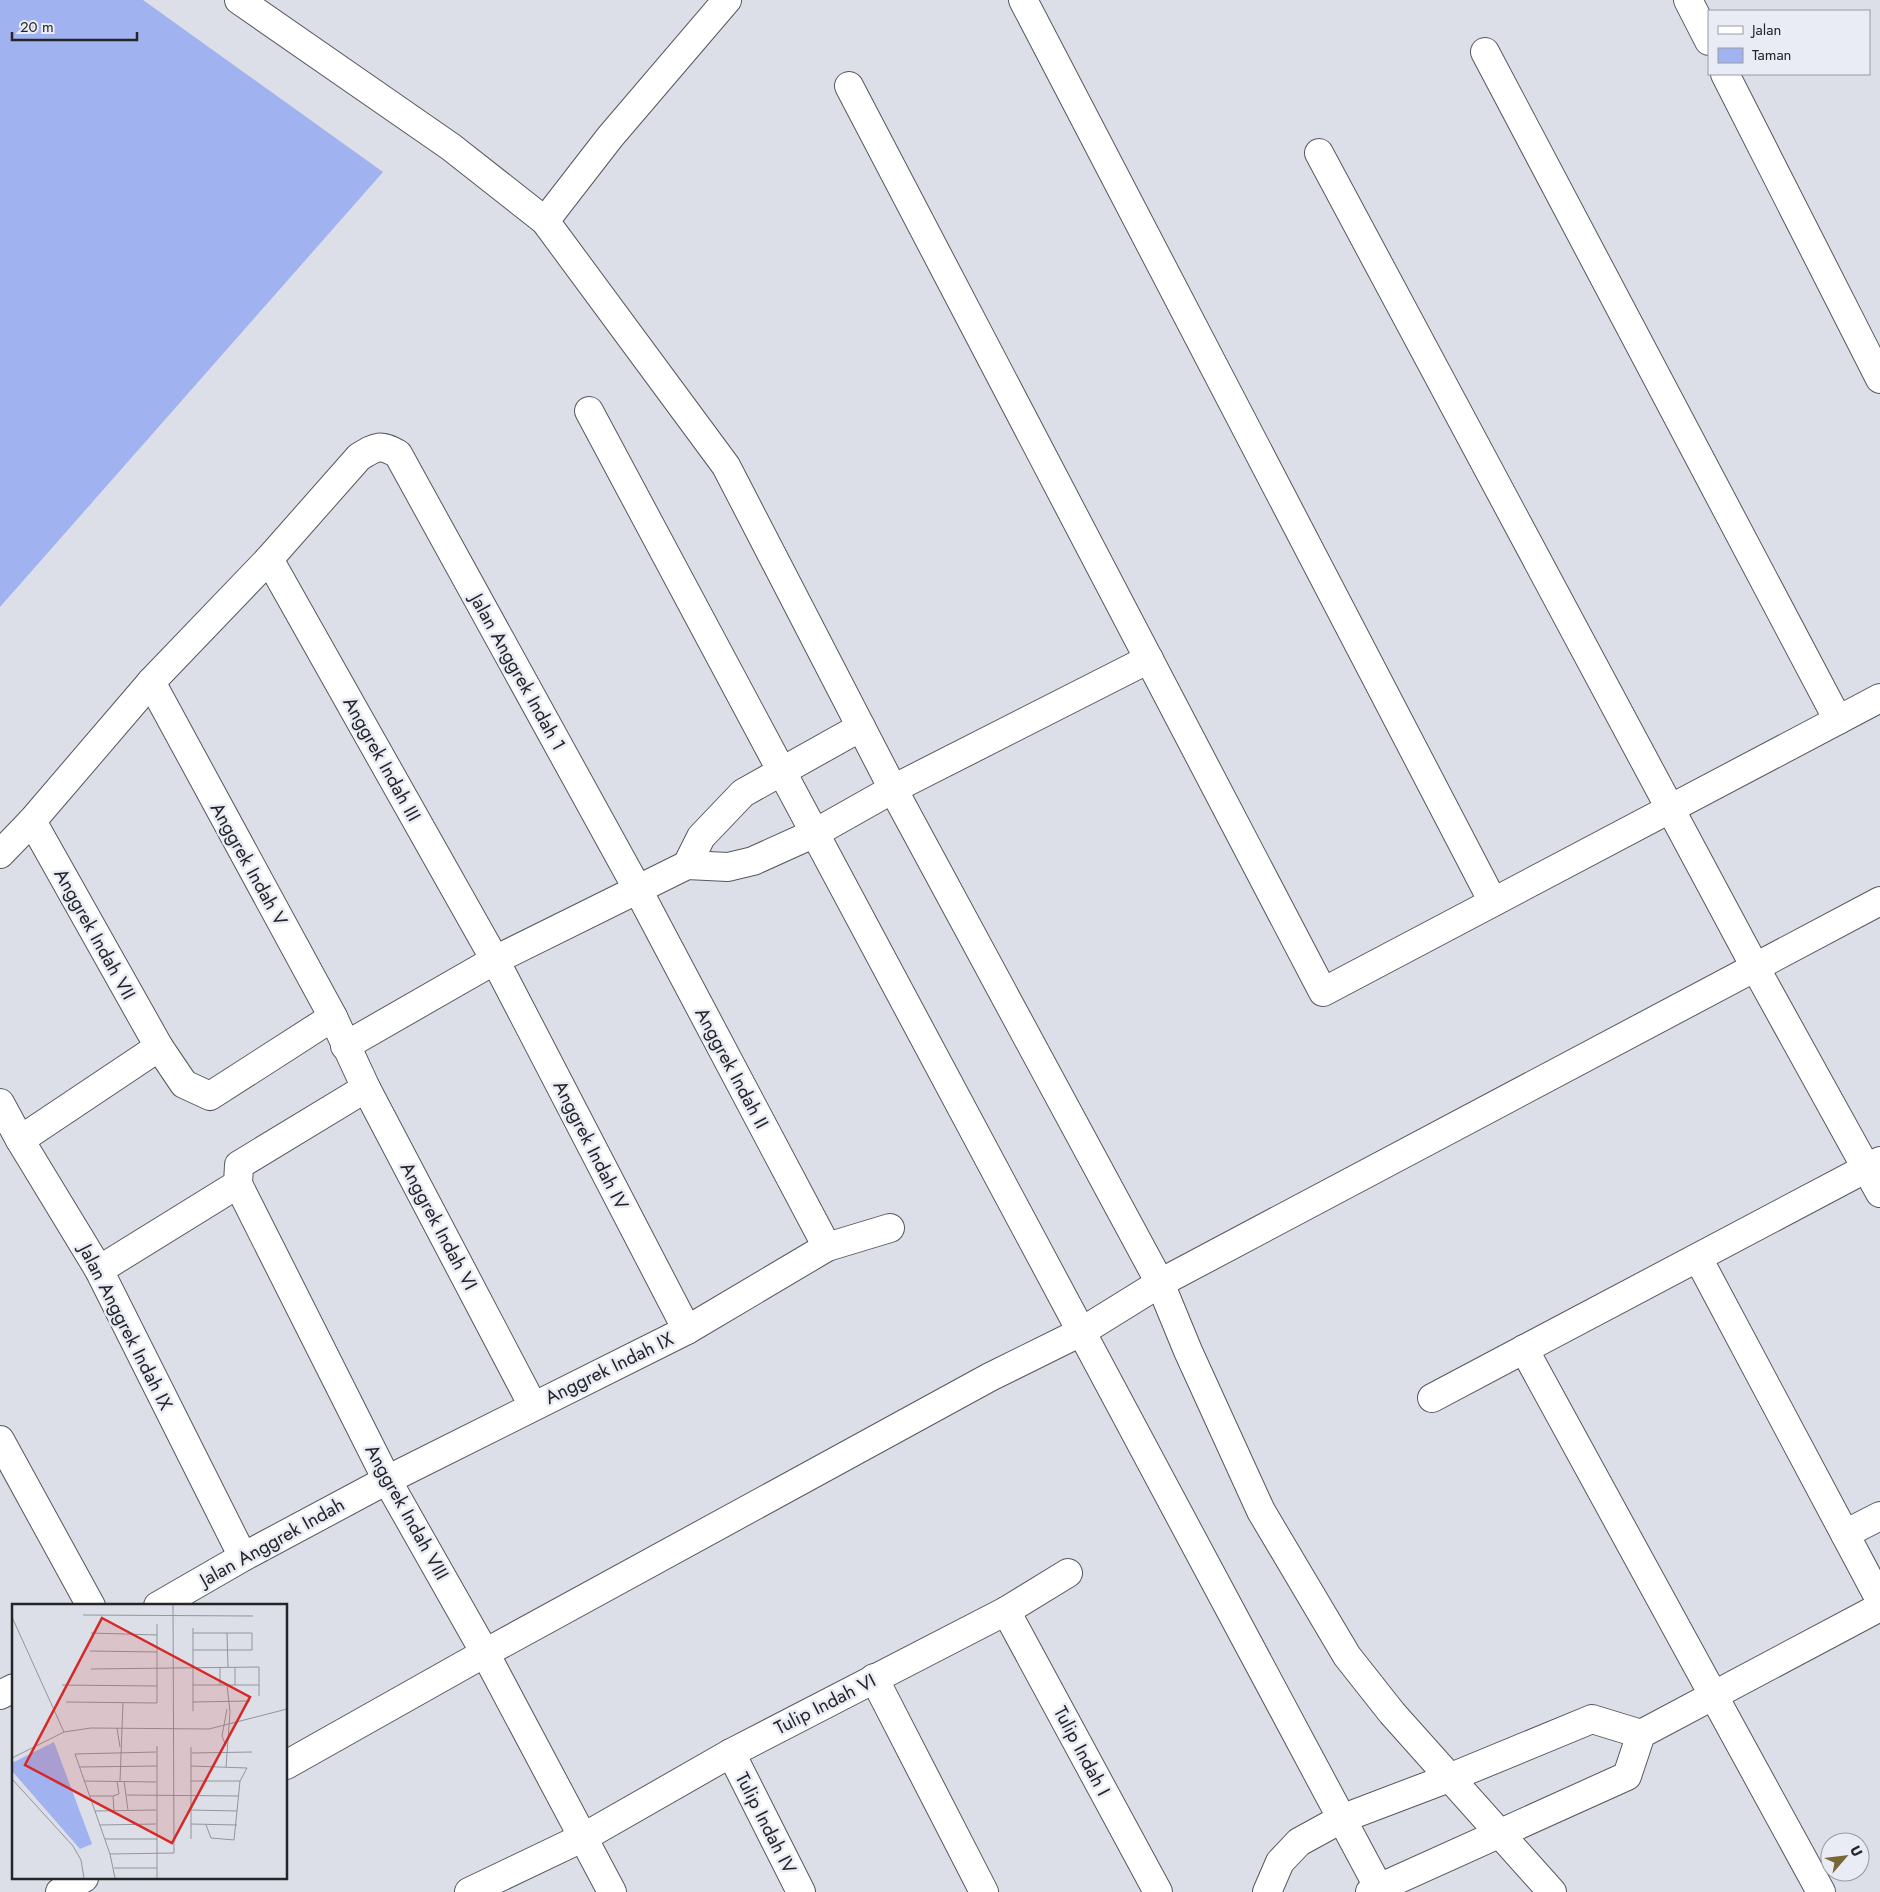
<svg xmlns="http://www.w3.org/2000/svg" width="1880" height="1892" viewBox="0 0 1880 1892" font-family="Jost,sans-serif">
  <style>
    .green { fill: #a1b2f0 }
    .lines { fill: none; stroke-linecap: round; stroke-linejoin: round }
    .minor-casing { stroke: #55585f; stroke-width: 30 }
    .minor { stroke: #fff; stroke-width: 28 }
    .labels { text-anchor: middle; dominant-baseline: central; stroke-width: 5; stroke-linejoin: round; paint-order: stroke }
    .street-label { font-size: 19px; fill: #242528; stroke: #e9ecf5 }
    .inset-road { fill: none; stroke: #92959b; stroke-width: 1 }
    .view { fill: #d62828; fill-opacity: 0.15; stroke: #d62828; stroke-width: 2.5 }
    .inset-edge { fill: none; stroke: #242528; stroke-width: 2.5 }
  </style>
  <rect width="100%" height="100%" fill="#dcdfe7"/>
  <polygon class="green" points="0,0 143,0 383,172 0,607"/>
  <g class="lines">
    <defs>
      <g id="minor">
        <polyline points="239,0 451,147 545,221 726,466 893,789 1160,1283 1188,1351 1261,1511 1347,1656 1392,1713 1552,1892"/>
        <polyline points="1023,0 1493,902"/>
        <polyline points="1688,0 1709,41"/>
        <polyline points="1485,52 1838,720"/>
        <polyline points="1725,74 1880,379"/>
        <polyline points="849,86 1323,992 1880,698"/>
        <polyline points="1319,153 1755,967 1880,1193"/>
        <polyline points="545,221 610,137 727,0"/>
        <polyline points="589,411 1381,1892"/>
        <polyline points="269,559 495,960 687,1330"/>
        <polyline points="151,682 333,1017 366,1088 533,1406"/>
        <polyline points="32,821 159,1047"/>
        <path d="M0,854L32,821L151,682L269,559L359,457C377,446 380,444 398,454L638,890L827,1247"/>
        <polyline points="687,865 701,837 743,793 861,727"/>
        <polyline points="345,1046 495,960 687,865 728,867 753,861 815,833 893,789 1149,659"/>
        <polyline points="0,1103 20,1140 99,1270 243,1557"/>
        <polyline points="20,1140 159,1047 184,1084 210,1096 333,1017"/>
        <polyline points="238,1184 387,1480 485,1653 612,1892"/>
        <polyline points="1698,1258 1880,1600"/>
        <polyline points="99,1270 238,1184 239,1165 366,1088"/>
        <polyline points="1524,1349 1821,1892"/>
        <polyline points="1432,1398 1880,1161"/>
        <polyline points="0,1440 91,1606"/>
        <polyline points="1845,1534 1880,1516"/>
        <polyline points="158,1606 243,1557 387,1480 687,1330 827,1247 890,1228"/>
        <polyline points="1006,1611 1158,1892"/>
        <polyline points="874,1678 984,1892"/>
        <polyline points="0,1695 14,1688"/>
        <polyline points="731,1753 801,1892"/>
        <polyline points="286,1765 485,1653 990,1377 1081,1332 1160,1283 1880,901"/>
        <polyline points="60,1892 84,1878"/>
        <polyline points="469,1892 584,1837 731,1753 1006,1611 1068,1573"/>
        <polyline points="1267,1892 1280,1862 1299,1842 1341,1819 1449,1778 1592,1719 1641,1734"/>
        <polyline points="1370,1892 1627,1776 1641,1734 1880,1607"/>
      </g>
    </defs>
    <use href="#minor" class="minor-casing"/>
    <use href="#minor" class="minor"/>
  </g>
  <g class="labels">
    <g class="street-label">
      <text transform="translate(518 672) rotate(61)">Jalan Anggrek Indah 1</text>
      <text transform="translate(382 759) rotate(61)">Anggrek Indah III</text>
      <text transform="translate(249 864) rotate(61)">Anggrek Indah V</text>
      <text transform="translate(95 934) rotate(61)">Anggrek Indah VII</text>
      <text transform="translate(732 1068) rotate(62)">Anggrek Indah II</text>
      <text transform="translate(591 1145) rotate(63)">Anggrek Indah IV</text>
      <text transform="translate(439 1226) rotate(62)">Anggrek Indah VI</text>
      <text transform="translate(126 1327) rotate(63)">Jalan Anggrek Indah IX</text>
      <text transform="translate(609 1368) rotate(-26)">Anggrek Indah IX</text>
      <text transform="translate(407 1512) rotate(61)">Anggrek Indah VIII</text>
      <text transform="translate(272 1542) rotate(-29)">Jalan Anggrek Indah</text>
      <text transform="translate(825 1704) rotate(-27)">Tulip Indah VI</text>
      <text transform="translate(1082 1751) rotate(62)">Tulip Indah I</text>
      <text transform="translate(766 1823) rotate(63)">Tulip Indah IV</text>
    </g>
  </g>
  <g transform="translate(12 1604)">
    <rect width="275" height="275" fill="#dcdfe7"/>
    <path d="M42,138L80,240L68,245L0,167V159Z" fill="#a1b2f0"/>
    <path class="inset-road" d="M71,11L241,12M0,13L52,128M79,29L145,31M181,29H240V46H181M215,29L216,63M78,47L145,48M223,63V81M208,64V81M79,65L247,63V92M50,81L145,82M181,81H247M54,98L145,99V20M181,98L238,97M181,107V24M105,124L108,143M214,142L210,132L215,105M179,143V235M180,149L240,148M0,154L52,128L79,124L197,125L275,105M67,163L145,162M214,163L218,108L215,81M0,175L61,242L69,256L72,274M72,177L144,178M108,177L111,99M112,177L116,206M179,177H228L235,164L179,162M115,191L227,192M78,192H101M179,206L225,207L228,177M83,207L144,206M102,207L101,192L107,190L105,177M179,220L225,221M88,221L144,220M194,221L199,234L222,236L225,207M93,235H145M98,250L162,249L161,1M102,264H145M103,274L98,250L63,150L144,148M145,274V142"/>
    <path class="view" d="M90,14L238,93L160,239L13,161Z"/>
    <rect width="275" height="275" class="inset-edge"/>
  </g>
  <rect x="1708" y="10" width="162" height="65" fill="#e9ecf5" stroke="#9a9ca3"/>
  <rect x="1718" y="26" width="25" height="8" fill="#ffffff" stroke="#9a9ca3"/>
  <text x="1752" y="35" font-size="15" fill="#242528">Jalan</text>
  <rect x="1718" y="48" width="25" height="15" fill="#a1b2f0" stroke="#9a9ca3"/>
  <text x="1752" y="60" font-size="15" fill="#242528">Taman</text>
  <g transform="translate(1845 1857) rotate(62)"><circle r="24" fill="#e9ecf5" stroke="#9a9ca3"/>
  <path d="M0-4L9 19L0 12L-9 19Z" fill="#786836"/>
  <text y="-8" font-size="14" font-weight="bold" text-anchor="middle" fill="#242528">U</text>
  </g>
  <path d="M12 32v8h125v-8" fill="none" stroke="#242528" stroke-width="2.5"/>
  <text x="20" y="32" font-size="15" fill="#242528" stroke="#e9ecf5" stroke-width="4" paint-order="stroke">20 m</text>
</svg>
